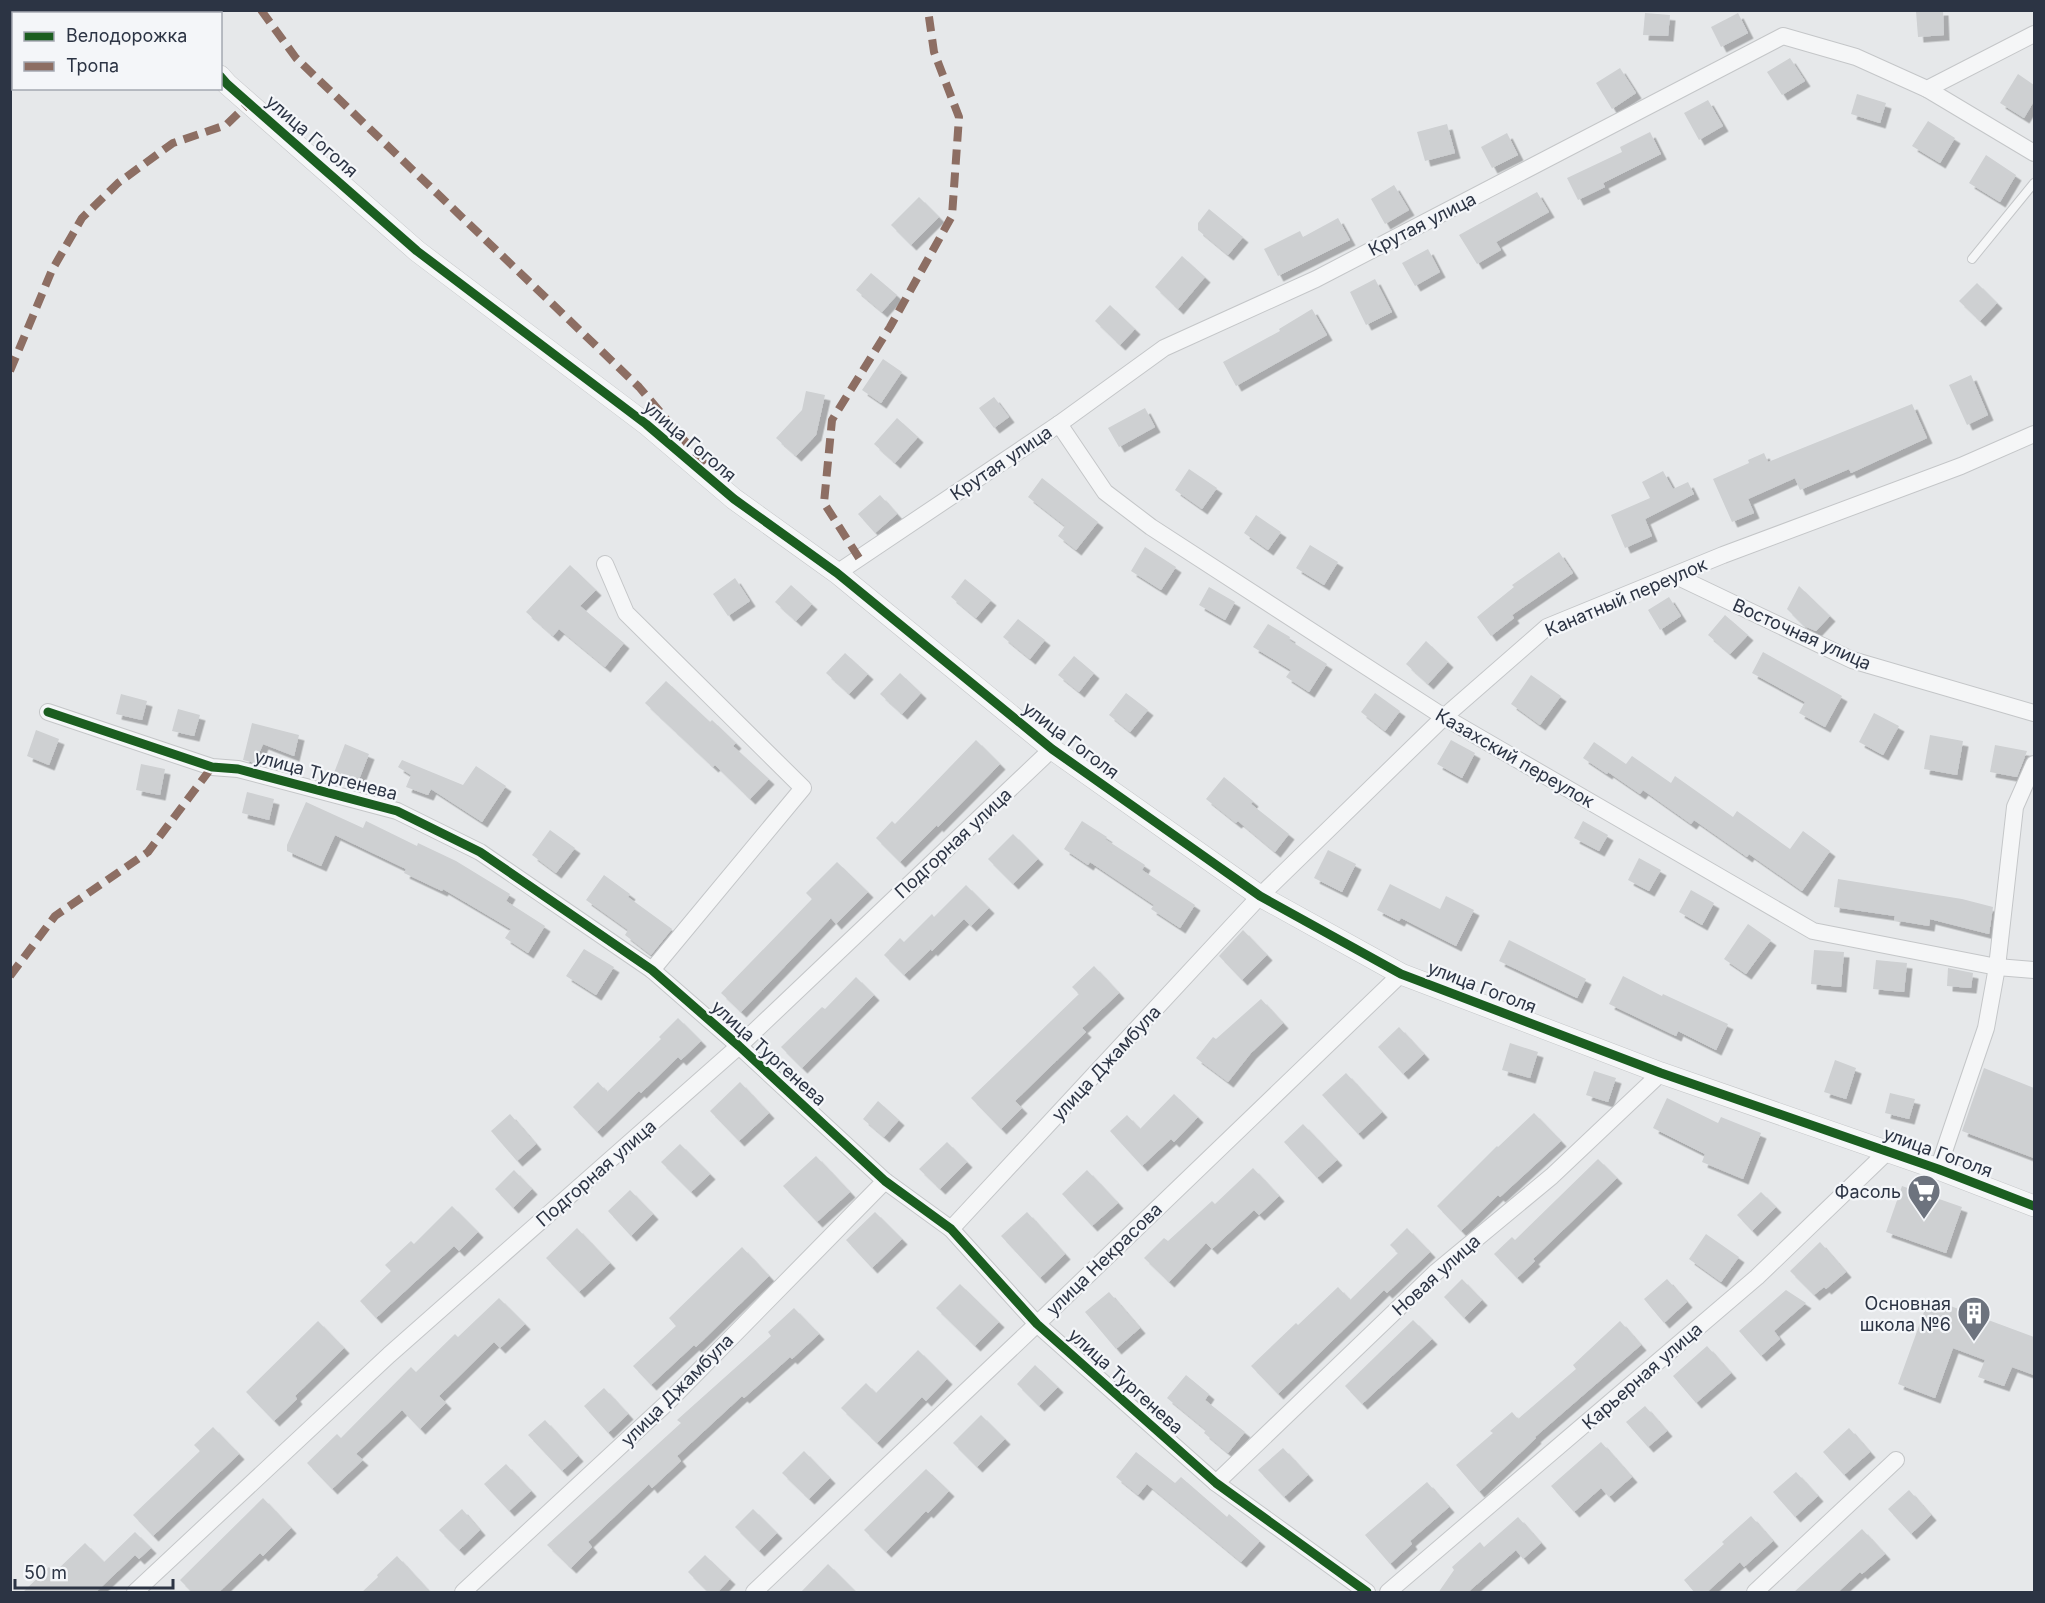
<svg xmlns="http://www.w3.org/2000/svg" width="2045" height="1603" viewBox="0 0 2045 1603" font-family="Inter,sans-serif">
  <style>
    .green { fill: #d6ded6 }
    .building { fill: #ced0d2; filter: url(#shadow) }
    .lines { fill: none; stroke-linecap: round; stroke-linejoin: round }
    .service-casing { stroke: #c4c6c8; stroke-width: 10 }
    .minor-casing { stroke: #c4c6c8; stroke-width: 18 }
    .tertiary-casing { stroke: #c4c6c8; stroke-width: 22 }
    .service { stroke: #f5f6f7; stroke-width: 8 }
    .minor { stroke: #f5f6f7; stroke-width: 16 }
    .tertiary { stroke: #f5f6f7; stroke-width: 21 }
    .quiet { stroke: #8d6e63; stroke-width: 8; stroke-dasharray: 15 8; stroke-linecap: butt }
    .cycleway-casing { stroke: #f4f6f9; stroke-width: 13 }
    .cycleway { stroke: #1b5e20; stroke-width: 9 }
    .labels { text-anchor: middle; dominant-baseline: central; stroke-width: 4.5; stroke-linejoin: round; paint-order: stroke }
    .street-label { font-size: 18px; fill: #2c3444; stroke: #f4f6f9 }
    .poi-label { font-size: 18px; fill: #2c3444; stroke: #f4f6f9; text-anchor: end }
  </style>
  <defs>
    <filter id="shadow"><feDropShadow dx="5.5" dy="5.5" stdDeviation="0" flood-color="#0004"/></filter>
  </defs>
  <rect width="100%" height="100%" fill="#e6e8ea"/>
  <polygon class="green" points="11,10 88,10 89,13 14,14 13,61 11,62"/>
  <g class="building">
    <polygon points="1943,10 1944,35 1918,37 1916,11"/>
    <polygon points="1645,13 1670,15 1668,36 1643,35"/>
    <polygon points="1738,13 1748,33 1721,47 1711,27"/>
    <polygon points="1790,58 1805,81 1782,95 1767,72"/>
    <polygon points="1620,68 1636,93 1612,109 1596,83"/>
    <polygon points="2018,74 2034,85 2034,101 2024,118 2000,103"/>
    <polygon points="1857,94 1886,103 1880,123 1851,114"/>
    <polygon points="1708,100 1723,126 1699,140 1684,113"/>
    <polygon points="1928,121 1955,138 1940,163 1912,146"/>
    <polygon points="1447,124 1455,153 1425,161 1417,132"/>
    <polygon points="1650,132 1661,154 1603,183 1605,187 1578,200 1567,178 1622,152 1620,147"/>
    <polygon points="1507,133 1518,155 1492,168 1481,147"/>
    <polygon points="1986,155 2016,175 2000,202 1969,183"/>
    <polygon points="1394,185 1409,210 1385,224 1371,199"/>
    <polygon points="1537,192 1549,212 1496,242 1501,250 1477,264 1459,235"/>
    <polygon points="919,197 939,217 911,245 891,225"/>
    <polygon points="1209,209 1243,237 1228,255 1198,230 1198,223"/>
    <polygon points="1338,218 1350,240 1278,276 1264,249 1300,231 1303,237"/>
    <polygon points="1428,249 1440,272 1415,286 1402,263"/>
    <polygon points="1182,256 1205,277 1178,309 1155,287"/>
    <polygon points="871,273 897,295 882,312 856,290"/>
    <polygon points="1375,279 1392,312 1366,325 1350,292"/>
    <polygon points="1977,283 1997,303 1980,321 1959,301"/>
    <polygon points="1110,305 1135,329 1120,345 1095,321"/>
    <polygon points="1312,309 1327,335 1236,386 1223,362 1280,331 1279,329"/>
    <polygon points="883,359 902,372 881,403 862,390"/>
    <polygon points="1971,375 1988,415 1967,425 1949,385"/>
    <polygon points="806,391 825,395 816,435 796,456 776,438 802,410"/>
    <polygon points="994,397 1009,417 994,428 979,408"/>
    <polygon points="1912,404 1927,438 1851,473 1849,469 1800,490 1795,478 1748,499 1754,513 1732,522 1713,479 1749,463 1748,460 1764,453 1768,462"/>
    <polygon points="1145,408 1155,427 1119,447 1108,428"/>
    <polygon points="897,418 918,437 895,463 874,444"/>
    <polygon points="1189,469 1217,488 1202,509 1175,490"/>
    <polygon points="1663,471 1673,489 1688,482 1694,494 1645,519 1652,536 1625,548 1611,515 1650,498 1642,482"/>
    <polygon points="1042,478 1098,522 1076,550 1058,536 1065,526 1028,497"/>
    <polygon points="880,495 897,514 875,533 858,514"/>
    <polygon points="1256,515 1281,532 1268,550 1244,533"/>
    <polygon points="1310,545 1338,562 1324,585 1296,568"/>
    <polygon points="1145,547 1176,567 1161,590 1131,571"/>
    <polygon points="1559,552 1573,573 1512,615 1514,618 1491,636 1477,617 1514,587 1512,585"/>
    <polygon points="570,565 596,590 580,606 624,643 605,667 559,629 553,636 526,612"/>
    <polygon points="735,578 750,601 728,616 713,594"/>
    <polygon points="965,579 991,600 976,618 951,597"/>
    <polygon points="791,585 812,604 796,621 775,602"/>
    <polygon points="1799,586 1830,616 1816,631 1804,626 1787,609"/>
    <polygon points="1209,587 1235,602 1225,620 1199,605"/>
    <polygon points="1669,597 1681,616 1660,630 1648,610"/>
    <polygon points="1725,615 1748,635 1730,654 1708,635"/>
    <polygon points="1018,619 1045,640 1030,659 1003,637"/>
    <polygon points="1268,624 1290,637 1289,640 1327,664 1309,692 1286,677 1291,670 1253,647"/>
    <polygon points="1426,641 1448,662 1428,684 1406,664"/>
    <polygon points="1763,652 1842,696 1825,727 1799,713 1805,702 1752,673"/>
    <polygon points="845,653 868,674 849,694 826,673"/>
    <polygon points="1074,656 1094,673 1079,692 1058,675"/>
    <polygon points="900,673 921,693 902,714 880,694"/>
    <polygon points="1531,675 1561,696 1540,725 1511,704"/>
    <polygon points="666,681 710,722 712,720 736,743 733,746 769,779 750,799 715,765 713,767 645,703"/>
    <polygon points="1126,693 1148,710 1130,732 1109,715"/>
    <polygon points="1375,693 1400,711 1385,731 1361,712"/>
    <polygon points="121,694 147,701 142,720 116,714"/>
    <polygon points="178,709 200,715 194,736 172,731"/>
    <polygon points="1874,713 1899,726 1883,755 1859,742"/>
    <polygon points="252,723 299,735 294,756 263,744 255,763 243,760"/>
    <polygon points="36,730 59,739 49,765 27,756"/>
    <polygon points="1930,735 1963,741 1957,775 1924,769"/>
    <polygon points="976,740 1000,764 938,827 937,825 900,862 876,838 892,821 895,824"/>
    <polygon points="1451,740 1475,753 1462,778 1437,764"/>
    <polygon points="1594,742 1626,764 1632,756 1671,783 1675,776 1733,817 1737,811 1790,849 1803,831 1830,851 1802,891 1749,854 1747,857 1694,820 1691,824 1643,790 1640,794 1608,772 1607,774 1583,758"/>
    <polygon points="345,744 369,754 358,782 334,773"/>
    <polygon points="1995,745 2027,751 2017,777 1990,772"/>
    <polygon points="402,760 463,785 476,766 506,786 482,822 431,789 428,795 406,787 411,775 398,767"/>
    <polygon points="141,764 165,769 160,795 136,790"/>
    <polygon points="1224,777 1253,801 1251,804 1289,834 1275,852 1238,821 1236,823 1206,799"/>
    <polygon points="247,792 274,799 269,820 242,813"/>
    <polygon points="306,802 363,828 366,821 417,846 418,843 456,861 510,894 506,901 545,926 528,953 505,938 511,929 443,889 442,891 404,873 406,869 335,835 321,866 287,851 287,845"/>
    <polygon points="1082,821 1107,837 1105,839 1145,865 1142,870 1195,905 1180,928 1151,909 1154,905 1090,862 1088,865 1064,849"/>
    <polygon points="1583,821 1608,835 1599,851 1574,838"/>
    <polygon points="550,830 575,848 556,873 532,855"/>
    <polygon points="1013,834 1038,859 1013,884 988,859"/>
    <polygon points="1328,850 1356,864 1342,892 1314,878"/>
    <polygon points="1639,858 1661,870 1649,891 1628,880"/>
    <polygon points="837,862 868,892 836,924 831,918 741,1012 721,993 812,899 806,893"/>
    <polygon points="604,875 630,894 628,897 672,929 651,955 625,935 628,930 586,900"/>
    <polygon points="1838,879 1962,899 1993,907 1989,934 1930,919 1929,926 1894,920 1895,916 1834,907"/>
    <polygon points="1390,884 1440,909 1446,896 1474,910 1456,946 1401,918 1399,921 1377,910"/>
    <polygon points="966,885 989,908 971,926 964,919 932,951 931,949 904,975 884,955 900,938 904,942 932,914 934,917"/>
    <polygon points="1691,890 1714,903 1702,925 1679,912"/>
    <polygon points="1748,924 1771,940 1746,974 1724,959"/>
    <polygon points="1243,930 1267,955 1242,980 1219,956"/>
    <polygon points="1509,940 1586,979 1577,998 1499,961"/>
    <polygon points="584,949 614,967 596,995 566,976"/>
    <polygon points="1814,950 1844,952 1841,987 1811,984"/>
    <polygon points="1876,960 1907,963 1904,992 1873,989"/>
    <polygon points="1094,966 1119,993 1082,1028 1086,1032 1015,1101 1022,1108 1001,1129 971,1098 1079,994 1072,987"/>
    <polygon points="1948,968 1973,973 1971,988 1947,986"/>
    <polygon points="1623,976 1662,996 1663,994 1728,1024 1716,1050 1678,1031 1676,1036 1609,1004"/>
    <polygon points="856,977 874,995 802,1068 781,1047 822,1007 825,1009"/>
    <polygon points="1261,999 1283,1023 1251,1053 1228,1082 1196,1058 1213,1037 1216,1039"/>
    <polygon points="678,1018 701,1041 681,1060 678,1057 641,1093 639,1091 597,1132 573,1107 598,1082 607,1092 661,1039 659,1037"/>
    <polygon points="1399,1027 1424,1054 1403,1074 1378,1047"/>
    <polygon points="1510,1043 1538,1052 1530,1078 1502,1070"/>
    <polygon points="1835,1060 1856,1068 1846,1099 1824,1092"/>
    <polygon points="1984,1068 2034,1088 2034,1158 1962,1131"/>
    <polygon points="1594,1071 1616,1078 1608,1102 1586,1095"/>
    <polygon points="1346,1073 1382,1112 1358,1134 1322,1095"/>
    <polygon points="740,1082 769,1113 739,1141 710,1111"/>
    <polygon points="1890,1093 1915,1099 1909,1119 1885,1113"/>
    <polygon points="1174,1094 1198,1117 1174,1142 1171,1139 1142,1166 1110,1131 1127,1115 1140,1129"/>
    <polygon points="1667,1098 1718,1123 1721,1117 1761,1133 1743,1179 1702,1162 1705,1154 1653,1128"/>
    <polygon points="878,1101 899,1120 884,1137 863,1119"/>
    <polygon points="1534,1113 1561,1141 1500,1197 1498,1195 1461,1231 1437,1206 1497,1146 1498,1147"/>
    <polygon points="510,1114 536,1144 517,1161 491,1131"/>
    <polygon points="1303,1124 1337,1160 1317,1178 1284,1142"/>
    <polygon points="947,1142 967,1162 940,1189 919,1169"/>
    <polygon points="680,1144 710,1174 691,1192 661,1162"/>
    <polygon points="816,1156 850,1192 817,1222 783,1186"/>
    <polygon points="1598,1159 1617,1178 1533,1259 1535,1261 1517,1278 1494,1254 1512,1237 1515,1240"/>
    <polygon points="1253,1168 1279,1196 1259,1215 1254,1210 1212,1249 1206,1243 1169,1282 1144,1258 1164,1238 1168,1241 1212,1201 1215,1204"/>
    <polygon points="514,1170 532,1189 513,1208 495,1189"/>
    <polygon points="1087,1170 1118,1203 1092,1226 1062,1194"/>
    <polygon points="1902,1186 1962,1207 1946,1253 1886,1232"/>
    <polygon points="630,1190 653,1214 631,1236 608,1211"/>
    <polygon points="1761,1192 1776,1207 1752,1231 1737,1215"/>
    <polygon points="452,1206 478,1232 459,1251 454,1246 376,1318 360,1301 391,1271 385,1265 411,1241 414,1244"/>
    <polygon points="875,1212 902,1239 872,1268 846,1240"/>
    <polygon points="1027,1212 1065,1254 1040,1278 1001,1236"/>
    <polygon points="577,1228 610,1263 579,1292 546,1258"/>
    <polygon points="1407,1228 1430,1252 1387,1293 1384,1290 1278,1394 1251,1366 1296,1323 1298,1325 1338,1287 1350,1300 1398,1253 1390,1245"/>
    <polygon points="1706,1234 1739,1257 1721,1282 1689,1259"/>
    <polygon points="1820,1242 1846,1272 1826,1289 1824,1287 1814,1295 1790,1271"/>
    <polygon points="742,1247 769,1276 696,1347 694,1345 651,1385 633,1366 676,1326 669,1318"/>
    <polygon points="1462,1279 1482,1300 1464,1318 1444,1297"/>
    <polygon points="1667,1279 1687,1302 1664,1323 1644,1299"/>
    <polygon points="960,1284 999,1322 975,1346 936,1308"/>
    <polygon points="1786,1290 1806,1303 1774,1331 1780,1339 1761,1356 1739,1331"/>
    <polygon points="1109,1292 1140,1328 1116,1349 1085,1312"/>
    <polygon points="499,1298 525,1324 500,1348 494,1342 439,1396 446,1403 420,1429 402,1410 356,1454 363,1460 332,1489 307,1463 337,1434 341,1438 411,1367 416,1372 455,1334 458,1337"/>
    <polygon points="1929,1298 2034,1337 2034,1375 2012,1367 2004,1386 1978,1377 1985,1360 1953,1348 1935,1398 1898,1384"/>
    <polygon points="794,1308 819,1334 792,1359 790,1357 744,1398 742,1396 677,1456 681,1461 652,1488 649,1484 588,1542 592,1547 571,1568 547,1545 681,1423 677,1420 771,1336 768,1332"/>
    <polygon points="1413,1320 1432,1339 1362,1404 1345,1386"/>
    <polygon points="318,1321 344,1348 295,1396 297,1399 274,1421 246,1392"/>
    <polygon points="1620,1321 1641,1345 1535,1437 1536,1438 1479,1492 1456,1465 1493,1433 1490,1431 1512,1412 1518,1419 1576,1369 1573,1365"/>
    <polygon points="1707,1346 1731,1373 1696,1403 1673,1376"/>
    <polygon points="918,1350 947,1379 926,1401 922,1397 877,1443 841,1408 866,1383 876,1393"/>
    <polygon points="1035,1365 1058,1387 1039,1406 1017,1384"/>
    <polygon points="1186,1375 1209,1394 1205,1400 1245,1432 1228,1453 1204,1433 1206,1430 1167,1398"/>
    <polygon points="604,1388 628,1414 608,1433 584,1406"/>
    <polygon points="1645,1406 1667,1431 1648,1447 1626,1422"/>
    <polygon points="981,1415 1005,1439 977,1467 953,1443"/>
    <polygon points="545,1420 578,1456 562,1471 528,1435"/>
    <polygon points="213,1427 239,1454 153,1536 133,1515 200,1451 194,1445"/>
    <polygon points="1849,1428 1870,1452 1844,1475 1823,1452"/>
    <polygon points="1601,1442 1632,1477 1609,1497 1601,1488 1574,1512 1551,1486"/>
    <polygon points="1283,1448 1308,1475 1284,1497 1258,1470"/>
    <polygon points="804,1451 830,1478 809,1499 782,1473"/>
    <polygon points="1136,1452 1175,1483 1181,1477 1227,1517 1229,1514 1260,1541 1241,1562 1147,1484 1138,1495 1116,1477"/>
    <polygon points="506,1464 531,1491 509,1511 484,1484"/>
    <polygon points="926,1469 949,1491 928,1513 926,1511 886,1552 864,1530"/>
    <polygon points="1796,1472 1818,1496 1795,1517 1773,1492"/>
    <polygon points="1427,1482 1449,1507 1410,1541 1412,1544 1390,1564 1365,1535"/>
    <polygon points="1909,1490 1931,1515 1911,1534 1888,1509"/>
    <polygon points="263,1498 291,1528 263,1556 260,1553 218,1593 193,1593 180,1580"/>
    <polygon points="462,1509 480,1530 459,1550 439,1530"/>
    <polygon points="753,1509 777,1533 759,1551 735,1527"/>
    <polygon points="1751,1516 1773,1541 1744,1567 1740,1562 1706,1593 1695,1593 1684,1580 1724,1544 1722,1542"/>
    <polygon points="1518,1517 1541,1543 1523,1559 1516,1550 1467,1593 1438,1593 1454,1570 1452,1567 1480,1542 1484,1547"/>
    <polygon points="1862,1529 1885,1554 1862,1574 1860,1572 1837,1593 1793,1593"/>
    <polygon points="135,1532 151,1548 139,1559 135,1555 95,1593 22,1593 49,1567 54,1573 85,1543 104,1562"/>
    <polygon points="705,1555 730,1579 717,1593 709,1593 688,1572"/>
    <polygon points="397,1556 431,1593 361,1593 378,1577 377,1575"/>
    <polygon points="828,1564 857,1593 800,1593"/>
  </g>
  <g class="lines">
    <defs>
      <polyline id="service" points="1972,259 2034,183"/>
      <g id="minor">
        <polyline points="1927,89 2034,153"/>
        <polyline points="1059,424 1105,492 1151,527 1444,717 1813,931 1997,967 2034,970"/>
        <polyline points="605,564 626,613 803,788 652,970"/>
        <polyline points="837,573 1059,424 1164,348 1316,279 1783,36 1856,57 1927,89 2034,34"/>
        <polyline points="1676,576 1852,660 2034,713"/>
        <polyline points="48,712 212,767 238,769 397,811 480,852 652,970 739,1046 885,1181 951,1229 1037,1324 1216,1483 1367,1592"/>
        <polyline points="1938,1169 1986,1028 1997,967 2015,807 2034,764"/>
        <polyline points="951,1229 1260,896 1444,717 1547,627 1723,555 1961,466 2034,434"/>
        <polyline points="1216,1483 1435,1273 1552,1176 1661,1073"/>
        <polyline points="135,1592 389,1355 739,1046 1052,749"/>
        <polyline points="463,1592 668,1402 885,1181"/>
        <polyline points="754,1592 1037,1324 1401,974"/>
        <polyline points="1388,1592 1757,1277 1888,1151"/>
        <polyline points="1755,1592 1896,1460"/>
      </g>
      <g id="tertiary">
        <polyline points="167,10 170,14"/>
        <polyline points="220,76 227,84 417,251 646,424 734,499 837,573 1052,749 1260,896 1401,974 1661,1073 1938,1169 2034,1206"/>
      </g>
    </defs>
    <use href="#service" class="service-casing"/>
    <use href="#minor" class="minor-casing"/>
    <use href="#tertiary" class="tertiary-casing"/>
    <use href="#service" class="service"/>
    <use href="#minor" class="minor"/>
    <use href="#tertiary" class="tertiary"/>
    <g class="quiet">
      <polyline points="261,10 296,58 639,387 707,467"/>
      <polyline points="10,371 52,270 82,218 118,183 173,143 226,125 249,103"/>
      <polyline points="859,558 824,503 832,420 890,327 952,216 959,117 934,52 928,10"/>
      <polyline points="10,976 55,916 148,852 212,767"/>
    </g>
    <defs>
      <g id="cycleway">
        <polyline points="220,76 227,84 417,251 646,424 734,499 837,573 1052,749 1260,896 1401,974 1661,1073 1938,1169 2034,1206"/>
        <polyline points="48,712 212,767 238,769 397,811 480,852 652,970 739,1046 885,1181 951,1229 1037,1324 1216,1483 1367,1592"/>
      </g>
    </defs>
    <use href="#cycleway" class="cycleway-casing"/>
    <use href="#cycleway" class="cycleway"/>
  </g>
  <defs>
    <symbol id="supermarket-pin" viewBox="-11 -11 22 30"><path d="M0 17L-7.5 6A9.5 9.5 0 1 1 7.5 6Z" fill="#6d737e" stroke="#f4f6f9"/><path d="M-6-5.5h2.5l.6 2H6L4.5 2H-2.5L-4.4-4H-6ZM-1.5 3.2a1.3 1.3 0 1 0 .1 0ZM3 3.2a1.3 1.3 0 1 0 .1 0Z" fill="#fff"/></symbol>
    <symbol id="building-pin" viewBox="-11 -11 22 30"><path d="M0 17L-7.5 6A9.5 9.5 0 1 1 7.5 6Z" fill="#6d737e" stroke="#f4f6f9"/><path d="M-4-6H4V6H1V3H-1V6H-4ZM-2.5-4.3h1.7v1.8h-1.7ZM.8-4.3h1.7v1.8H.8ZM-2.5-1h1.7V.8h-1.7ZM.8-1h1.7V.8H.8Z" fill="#fff"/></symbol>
  </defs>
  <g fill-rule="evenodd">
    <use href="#supermarket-pin" x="1905" y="1172" width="38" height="52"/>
    <use href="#building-pin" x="1955" y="1294" width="38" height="52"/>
  </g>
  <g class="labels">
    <g class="street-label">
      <text transform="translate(312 136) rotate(41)">улица Гоголя</text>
      <text transform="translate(1422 224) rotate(-27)">Крутая улица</text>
      <text transform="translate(690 441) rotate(40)">улица Гоголя</text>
      <text transform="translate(1001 463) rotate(-34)">Крутая улица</text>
      <text transform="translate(1626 597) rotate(-23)">Канатный переулок</text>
      <text transform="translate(1802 634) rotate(24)">Восточная улица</text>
      <text transform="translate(1071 740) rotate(37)">улица Гоголя</text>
      <text transform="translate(1515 758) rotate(30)">Казахский переулок</text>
      <text transform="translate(326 775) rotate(15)">улица Тургенева</text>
      <text transform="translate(953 843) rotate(-43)">Подгорная улица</text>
      <text transform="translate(1482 987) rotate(21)">улица Гоголя</text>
      <text transform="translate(769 1053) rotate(42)">улица Тургенева</text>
      <text transform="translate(1106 1063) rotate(-47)">улица Джамбула</text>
      <text transform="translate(1938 1152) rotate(20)">улица Гоголя</text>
      <text transform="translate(596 1173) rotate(-41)">Подгорная улица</text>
      <text transform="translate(1104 1259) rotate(-44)">улица Некрасова</text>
      <text transform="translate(1436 1275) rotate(-42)">Новая улица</text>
      <text transform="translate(1642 1376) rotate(-41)">Карьерная улица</text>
      <text transform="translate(1126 1381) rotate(42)">улица Тургенева</text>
      <text transform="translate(677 1390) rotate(-45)">улица Джамбула</text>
    </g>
    <g class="poi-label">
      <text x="1901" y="1191">Фасоль</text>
      <text x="1951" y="1303">Основная<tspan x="1951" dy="21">школа №6</tspan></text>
    </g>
  </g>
  <rect width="2045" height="1603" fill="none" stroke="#2c3444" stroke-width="24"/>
  <rect x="12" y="12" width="210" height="78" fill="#f4f6f9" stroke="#a4a8b1" stroke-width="1.5"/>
  <rect x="24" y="32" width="30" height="9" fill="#1b5e20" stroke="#a4a8b1" stroke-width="1.5"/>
  <text x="66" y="42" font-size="18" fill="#2c3444">Велодорожка</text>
  <rect x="24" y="62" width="30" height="9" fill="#8d6e63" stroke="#a4a8b1" stroke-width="1.5"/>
  <text x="66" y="72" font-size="18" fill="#2c3444">Тропа</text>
  <path d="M15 1579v9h158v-9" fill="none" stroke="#2c3444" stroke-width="3"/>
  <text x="24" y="1579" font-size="18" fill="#2c3444" stroke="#f4f6f9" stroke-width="4.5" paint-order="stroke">50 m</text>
</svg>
